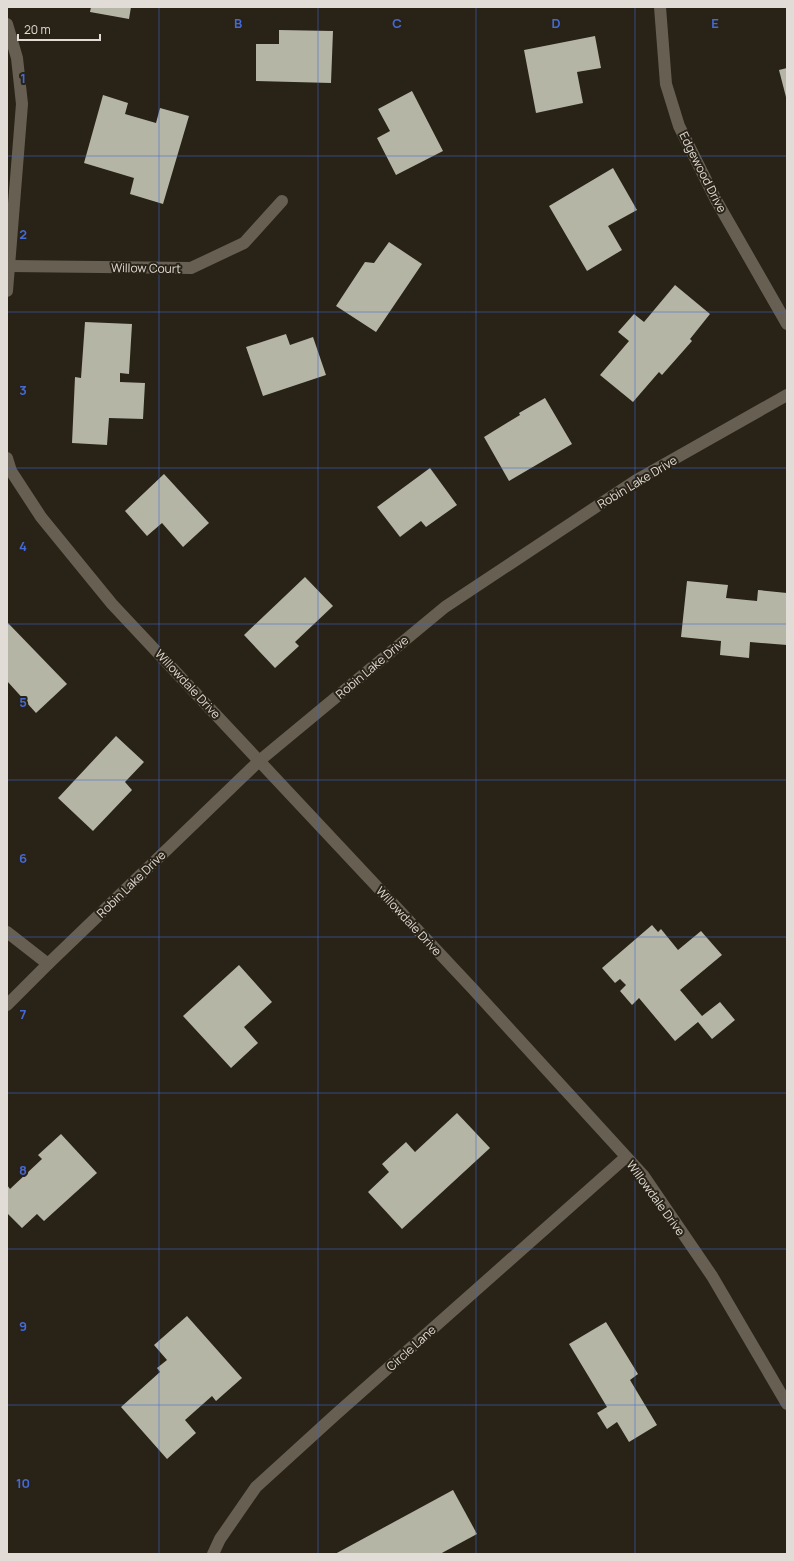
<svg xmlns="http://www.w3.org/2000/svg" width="794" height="1561" viewBox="0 0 794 1561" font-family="Manrope,sans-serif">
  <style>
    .building { fill: #b4b5a5 }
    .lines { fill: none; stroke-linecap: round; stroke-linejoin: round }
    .street { stroke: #665f52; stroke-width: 12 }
    .grid { fill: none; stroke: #446ad7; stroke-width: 1; stroke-opacity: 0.55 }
    .labels { text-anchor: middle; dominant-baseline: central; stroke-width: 4; stroke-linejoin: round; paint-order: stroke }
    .street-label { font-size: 12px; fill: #e1dcd5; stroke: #282217 }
    .grid-label { font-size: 13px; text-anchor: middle; font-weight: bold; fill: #446ad7; stroke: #282217; stroke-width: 4; stroke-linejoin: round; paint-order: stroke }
  </style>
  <rect width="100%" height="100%" fill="#282217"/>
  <g class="building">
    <polygon points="91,7 131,7 129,19 90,12"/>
    <polygon points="279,30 333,31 331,83 256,81 256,44 279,44"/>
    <polygon points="595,36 601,68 577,72 583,103 536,113 524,50"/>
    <polygon points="787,68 787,97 786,97 779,70"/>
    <polygon points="412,91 443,151 396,175 377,138 390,131 378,109"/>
    <polygon points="103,95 128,103 125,114 156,123 160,108 189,116 163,204 130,194 134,178 84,163"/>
    <polygon points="613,168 637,210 608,226 622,250 587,271 549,206"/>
    <polygon points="389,242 422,264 376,332 336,306 365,262 374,263"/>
    <polygon points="675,285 710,314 690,339 692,341 662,375 659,372 633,402 600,375 629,341 618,332 634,314 644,322"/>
    <polygon points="85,322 132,324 129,374 120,373 120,382 145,383 143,419 109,418 107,445 72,443 75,377 81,378"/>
    <polygon points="286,334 290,345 313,337 326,375 263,396 246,347"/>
    <polygon points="545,398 572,444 509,481 484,437 520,415 519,413"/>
    <polygon points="430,468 457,505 426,527 421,521 400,537 377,507"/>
    <polygon points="164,474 209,523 183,547 162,523 147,536 125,511"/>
    <polygon points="305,577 333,606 295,642 299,646 275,668 244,635"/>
    <polygon points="687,581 728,585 726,598 757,601 758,590 787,593 787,645 750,642 749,658 720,655 721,641 681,637"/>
    <polygon points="7,622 67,684 36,713 7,681"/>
    <polygon points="116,736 144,762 125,782 132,790 93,831 58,798"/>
    <polygon points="652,925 658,932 661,929 678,950 701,931 722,955 680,990 702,1016 720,1002 735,1020 712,1039 698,1022 675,1041 639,998 632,1005 620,991 626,985 620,979 615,983 602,968"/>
    <polygon points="239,965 272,1002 244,1027 258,1043 231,1068 183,1016"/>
    <polygon points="457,1113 490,1148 402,1229 368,1192 389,1172 382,1164 406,1142 415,1152"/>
    <polygon points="61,1134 97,1173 44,1221 37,1214 22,1228 7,1213 7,1185 10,1189 42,1159 38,1155"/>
    <polygon points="187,1316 242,1378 216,1401 212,1396 185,1420 196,1433 167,1459 121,1407 160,1372 157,1368 167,1360 154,1345"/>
    <polygon points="606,1322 638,1374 630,1380 657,1425 629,1442 617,1422 607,1429 597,1413 607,1407 569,1344"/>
    <polygon points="453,1490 477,1534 440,1554 335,1554"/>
  </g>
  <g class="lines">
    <g class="street">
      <polyline points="660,7 666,84 679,126 716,200 787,324"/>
      <polyline points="7,24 17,58 22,104 7,291"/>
      <polyline points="9,266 191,268 244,243 282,201"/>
      <polyline points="7,458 11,471 41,517 112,604 472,988 643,1175 712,1276 787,1404"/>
      <polyline points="7,932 48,964"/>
      <polyline points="7,1005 48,964 259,761 445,607 635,481 787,395"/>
      <polyline points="213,1554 220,1539 256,1487 334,1416 626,1157"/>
    </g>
  </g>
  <path class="grid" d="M159,7V1554M318,7V1554M476,7V1554M635,7V1554M7,156H787M7,312H787M7,468H787M7,624H787M7,780H787M7,937H787M7,1093H787M7,1249H787M7,1405H787"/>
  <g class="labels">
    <g class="street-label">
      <text transform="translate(703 172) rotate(63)">Edgewood Drive</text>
      <text transform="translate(146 268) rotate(1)">Willow Court</text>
      <text transform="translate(637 482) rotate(-31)">Robin Lake Drive</text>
      <text transform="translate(372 667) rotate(-40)">Robin Lake Drive</text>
      <text transform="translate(188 684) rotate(47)">Willowdale Drive</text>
      <text transform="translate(131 884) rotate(-44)">Robin Lake Drive</text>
      <text transform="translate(409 921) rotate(47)">Willowdale Drive</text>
      <text transform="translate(656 1198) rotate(54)">Willowdale Drive</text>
      <text transform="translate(411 1348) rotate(-42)">Circle Lane</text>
    </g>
  </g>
  <g class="grid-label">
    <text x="238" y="28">B</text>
    <text x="397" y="28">C</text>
    <text x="556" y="28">D</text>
    <text x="715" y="28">E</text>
    <text x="23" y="83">1</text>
    <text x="23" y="239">2</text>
    <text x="23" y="395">3</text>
    <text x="23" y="551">4</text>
    <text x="23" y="707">5</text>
    <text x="23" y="863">6</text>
    <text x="23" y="1019">7</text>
    <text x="23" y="1175">8</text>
    <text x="23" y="1331">9</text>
    <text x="23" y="1488">10</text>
  </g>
  <rect width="794" height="1561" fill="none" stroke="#e1dcd5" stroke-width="16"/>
  <path d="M18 34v6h82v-6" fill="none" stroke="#e1dcd5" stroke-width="2"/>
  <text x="24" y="34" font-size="12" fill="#e1dcd5" stroke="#282217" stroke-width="3" paint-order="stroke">20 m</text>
</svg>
